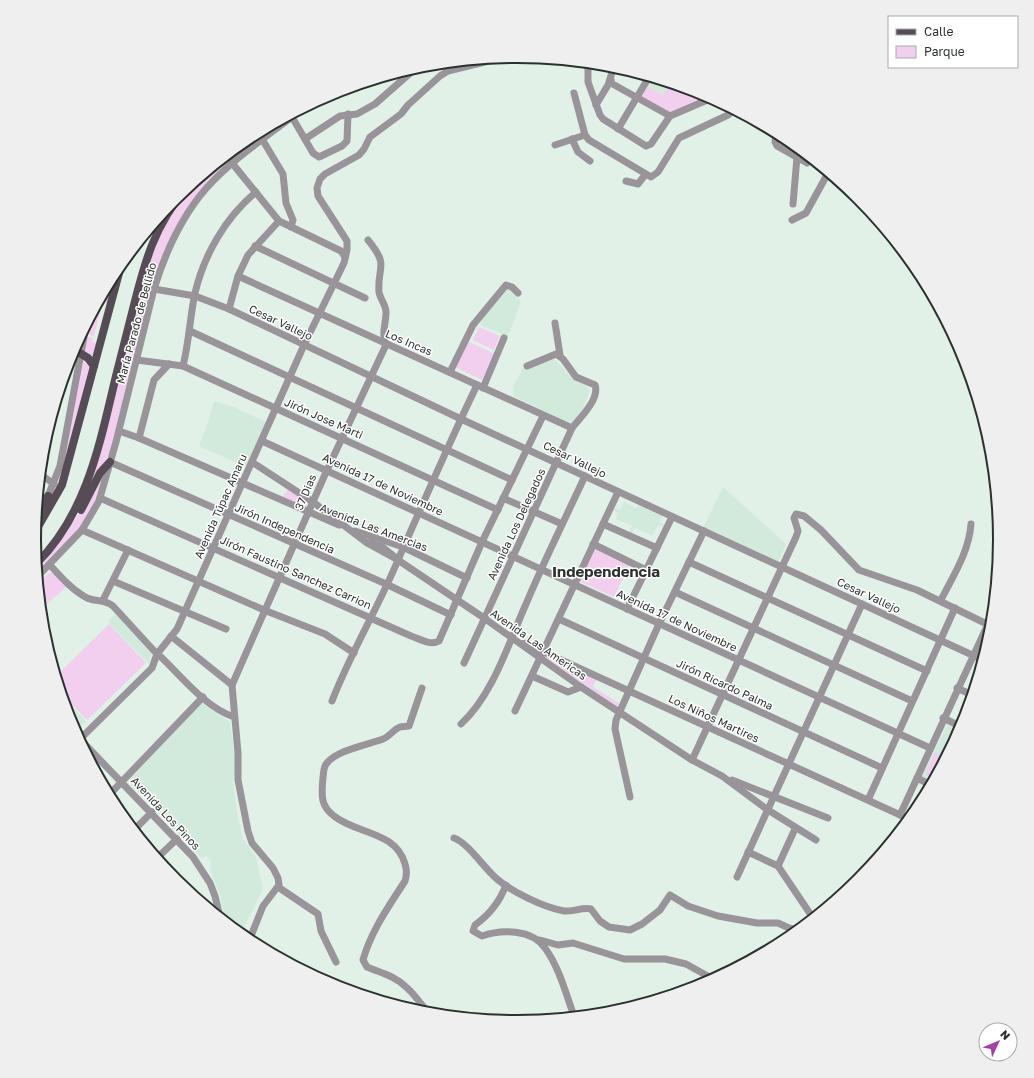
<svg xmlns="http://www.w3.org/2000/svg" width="1034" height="1078" viewBox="0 0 1034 1078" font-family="'Golos Text',sans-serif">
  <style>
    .built { fill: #d2eadc }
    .green { fill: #f2ceef }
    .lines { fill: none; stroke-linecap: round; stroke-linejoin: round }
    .minor { stroke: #999499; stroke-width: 7 }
    .major { stroke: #554c55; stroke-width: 8 }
    .labels { text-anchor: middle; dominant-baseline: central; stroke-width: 3; stroke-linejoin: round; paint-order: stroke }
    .street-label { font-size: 11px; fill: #2b312d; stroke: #fff }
    .district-label { font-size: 15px; font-weight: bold; fill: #2b312d; stroke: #fff }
    .rim { fill: none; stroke: #2b312d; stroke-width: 2 }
  </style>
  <rect width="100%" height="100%" fill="#e1f1e8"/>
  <g class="built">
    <polygon points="652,78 670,83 663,95 647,86"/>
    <polygon points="507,287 521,302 508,336 480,325 486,311"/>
    <polygon points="552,357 575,380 588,387 590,391 582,410 573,423 569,423 514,396 513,387 523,368"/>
    <polygon points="214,401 234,407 266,422 246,467 199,446 209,419"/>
    <polygon points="723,487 786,544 778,564 703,528"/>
    <polygon points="624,502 636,508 639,503 663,515 659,522 664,524 663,527 658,525 652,536 635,528 632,533 629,532 632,526 616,519 618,513 613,510 614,507 620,510"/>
    <polygon points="115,614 152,652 149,664 108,622"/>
    <polygon points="62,696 86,721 80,727 68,716"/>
    <polygon points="202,703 230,722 236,766 233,780 237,812 243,839 256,857 263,889 242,932 237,931 225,922 220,895 210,869 211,862 206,856 202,859 130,783 130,777"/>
    <polygon points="947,725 960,731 933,781 922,776"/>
  </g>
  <g class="green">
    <polygon points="670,83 681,86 703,99 668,113 641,98 647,86 663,95"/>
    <polygon points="294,113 204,190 160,269 115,442 89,493 84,495 147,258 177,201 189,187 249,137"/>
    <polygon points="118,267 108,303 102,304 94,336 85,334 87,324"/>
    <polygon points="479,327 500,336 494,350 473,340"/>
    <polygon points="85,336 93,338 92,342 100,344 94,356 81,353"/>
    <polygon points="467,341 495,354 482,380 455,367"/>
    <polygon points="81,354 92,363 62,485 49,496 58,476"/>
    <polygon points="112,454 98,501 81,530 38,575 37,565 81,511"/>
    <polygon points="288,489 308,503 305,510 281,500"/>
    <polygon points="599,549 630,563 614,597 581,582 580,579 593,551"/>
    <polygon points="49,573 54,573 66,587 46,605 40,599 38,582"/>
    <polygon points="109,624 146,663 87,720 62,694 56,676"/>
    <polygon points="544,653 597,678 593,687 619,703 618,707 542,656"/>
    <polygon points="935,753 945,757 934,779 925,774"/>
  </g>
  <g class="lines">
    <g class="minor">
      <polyline points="513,56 522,57"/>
      <polyline points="588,63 588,82 600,115 603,119 646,146 651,144 670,116 712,98"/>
      <polyline points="614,66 609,82 670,116"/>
      <polyline points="694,91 710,99"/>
      <polyline points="574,93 585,135 589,140 651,177 658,172 679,138 728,115 734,110"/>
      <polyline points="596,105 611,80"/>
      <polyline points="292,117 313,153 319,157 342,146 347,141 348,114"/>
      <polyline points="618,129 649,77"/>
      <polyline points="776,132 775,142 777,146 807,163 810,157"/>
      <polyline points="262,139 283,174 286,203 293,220 291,227"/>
      <polyline points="305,139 340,116 357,114 375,104 417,67"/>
      <polyline points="572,139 578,152 590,161"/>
      <polyline points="555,145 585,135"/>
      <polyline points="232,163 279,221 341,251 345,257"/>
      <polyline points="626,181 638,184 645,175"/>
      <polyline points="793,204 797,157"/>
      <polyline points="792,220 806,213 828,173"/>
      <polyline points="255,246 365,298"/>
      <polyline points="238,276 572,428"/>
      <polyline points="154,289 195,296 229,309 461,419 983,660"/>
      <polyline points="229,309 238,276 248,255 279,221"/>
      <polyline points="555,323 560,355"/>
      <polyline points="190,331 512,480"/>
      <polyline points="137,360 183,366 498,510"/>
      <path d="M183,366C189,342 190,317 195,293C204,255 225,218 256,192"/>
      <polyline points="450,372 473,325 506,285 512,287 518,293"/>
      <polyline points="483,388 504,338"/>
      <polyline points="119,431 139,438 339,525"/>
      <polyline points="139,438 154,380 169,364"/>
      <polyline points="262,441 930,748"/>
      <polyline points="110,462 386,584 451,615"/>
      <polyline points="252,462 313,502 367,543 398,560 484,618 581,687 692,760 722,776 768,810 816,840"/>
      <polyline points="40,474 54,484"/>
      <path d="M100,498L411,636C420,639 430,646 439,641L482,542L543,416"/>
      <polyline points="503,498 562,524"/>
      <polyline points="36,515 48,496 60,466 86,326"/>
      <polyline points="603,524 657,548"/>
      <polyline points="82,530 264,610 325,634 354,653"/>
      <polyline points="355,531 403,547 467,578"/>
      <polyline points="372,539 395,557"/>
      <polyline points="593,544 646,570"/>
      <polyline points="689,562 927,671"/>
      <path d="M50,565C61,577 72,590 87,598C96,602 104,599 113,606L157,654"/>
      <path d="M38,576L82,530L99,501L116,442L154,289C166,250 184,210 214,180C241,153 274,131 304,108"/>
      <polyline points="113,581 226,629"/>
      <polyline points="675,592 912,701"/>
      <polyline points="103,600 128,550"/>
      <path d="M941,600C953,576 969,552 971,524"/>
      <polyline points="627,609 672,517"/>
      <polyline points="559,619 882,768"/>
      <polyline points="171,636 232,685"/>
      <polyline points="524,643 909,819"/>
      <path d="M161,657C182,677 205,707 234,717"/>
      <path d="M464,663L572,428C580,418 600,399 595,385L576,377L563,359L556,354L527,366"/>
      <polyline points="532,676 568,692 581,687"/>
      <path d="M422,688L409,726C406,727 403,726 400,727C394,729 389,737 383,739C367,745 337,750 327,763C323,767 324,772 323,777C322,793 319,805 334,816C356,834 396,831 405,864C407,870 407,875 405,881C389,906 371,931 363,960L367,967C381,973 395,976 406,987C415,994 420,1005 430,1013"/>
      <polyline points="957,688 972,695"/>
      <path d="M332,701C351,652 378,608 398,560C424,501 449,443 477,385"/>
      <polyline points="515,711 618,492"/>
      <polyline points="943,718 962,727"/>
      <path d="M461,724C493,695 509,642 526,604C544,561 565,519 585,476"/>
      <polyline points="77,736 193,857 210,883 215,896 220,917"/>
      <polyline points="80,739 152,668 157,654 177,629 304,345 344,263 347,250 347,241 318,196 317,188 320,179 325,174 359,155 364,149 370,137 401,114 408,105 440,76 448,71 501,58"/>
      <polyline points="692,760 796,537 798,531 794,518 796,514 804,516 821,530 859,570 917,590 991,626"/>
      <polyline points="917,778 931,785"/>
      <polyline points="732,780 828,818"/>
      <polyline points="109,795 203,697"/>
      <polyline points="630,797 615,729 616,720 659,624 704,531"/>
      <polyline points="868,800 955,608"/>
      <polyline points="900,815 988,624"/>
      <polyline points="134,830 152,812"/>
      <path d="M454,838C468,843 484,868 497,879C512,892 543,907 564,911C573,912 582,907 591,909L600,921L609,927L630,930L642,924L660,910L670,895L688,906L718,916L757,923H778L789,928L798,930"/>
      <polyline points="748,852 778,866 813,918"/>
      <polyline points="157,858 177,839"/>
      <polyline points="778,866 795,829"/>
      <polyline points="737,877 862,604"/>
      <path d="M506,885C500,901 489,915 475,925L473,931L482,936C501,929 532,929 545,948C559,967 566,994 574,1016"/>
      <polyline points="278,887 318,914 321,931 336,962"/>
      <polyline points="540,940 558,945 573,943 624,959 665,959 686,964 713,979"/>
      <path d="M249,941L263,906L279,885L278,878L273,868L252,843L248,831L238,780V753L232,685L327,470L386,345C381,334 386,324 386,312C386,305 380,299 379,292C377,265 390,267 368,240"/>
      <polyline points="476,1018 478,1018"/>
    </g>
    <g class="major">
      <polyline points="73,349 88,358 94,366"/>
      <polyline points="81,510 100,473 110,462"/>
      <polyline points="44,514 48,496"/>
      <polyline points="35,532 62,485 122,262"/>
      <path d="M36,564C87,514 100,442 116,376C122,352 128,329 134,305C145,261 155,225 185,190"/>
    </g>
  </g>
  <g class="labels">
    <g class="street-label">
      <text transform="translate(281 322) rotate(25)">Cesar Vallejo</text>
      <text transform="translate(136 323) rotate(-75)">María Parado de Bellido</text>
      <text transform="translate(409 342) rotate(23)">Los Incas</text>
      <text transform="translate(324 418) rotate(24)">Jirón Jose Marti</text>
      <text transform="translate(575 459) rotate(26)">Cesar Vallejo</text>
      <text transform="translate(383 484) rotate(25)">Avenida 17 de Noviembre</text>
      <text transform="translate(305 492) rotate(-67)">37 Dias</text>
      <text transform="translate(220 506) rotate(-66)">Avenida Túpac Amaru</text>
      <text transform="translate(516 524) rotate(-65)">Avenida Los Delegados</text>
      <text transform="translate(374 527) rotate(21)">Avenida Las Amercias</text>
      <text transform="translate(285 528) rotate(24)">Jirón Independencia</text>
      <text transform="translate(296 572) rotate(24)">Jirón Faustino Sanchez Carrion</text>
      <text transform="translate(869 595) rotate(25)">Cesar Vallejo</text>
      <text transform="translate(677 620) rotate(25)">Avenida 17 de Noviembre</text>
      <text transform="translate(539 644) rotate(35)">Avenida Las Americas</text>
      <text transform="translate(725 684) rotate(25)">Jirón Ricardo Palma</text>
      <text transform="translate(714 718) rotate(25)">Los Niños Martires</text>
      <text transform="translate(166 813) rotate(47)">Avenida Los Pinos</text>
    </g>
    <g class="district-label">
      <text x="606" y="571">Independencia</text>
    </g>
  </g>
  <path d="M0 0H1034V1078H0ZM41 539a476 476 0 1 1 952 0a476 476 0 1 1-952 0Z" fill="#eeefee" fill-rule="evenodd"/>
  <path class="rim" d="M41 539a476 476 0 1 1 952 0a476 476 0 1 1-952 0Z"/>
  <rect x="888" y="16" width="130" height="52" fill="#ffffff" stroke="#aaadab"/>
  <rect x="896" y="29" width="20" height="6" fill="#554c55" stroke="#aaadab"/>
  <text x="924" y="36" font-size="12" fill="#2b312d">Calle</text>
  <rect x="896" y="46" width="20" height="12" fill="#f2ceef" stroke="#aaadab"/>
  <text x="924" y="56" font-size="12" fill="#2b312d">Parque</text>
  <g transform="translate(998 1042) rotate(46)"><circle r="19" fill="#ffffff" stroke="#aaadab"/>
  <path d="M0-3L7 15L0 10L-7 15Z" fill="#a43fa3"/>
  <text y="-6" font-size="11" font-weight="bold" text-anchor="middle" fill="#2b312d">N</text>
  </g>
</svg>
